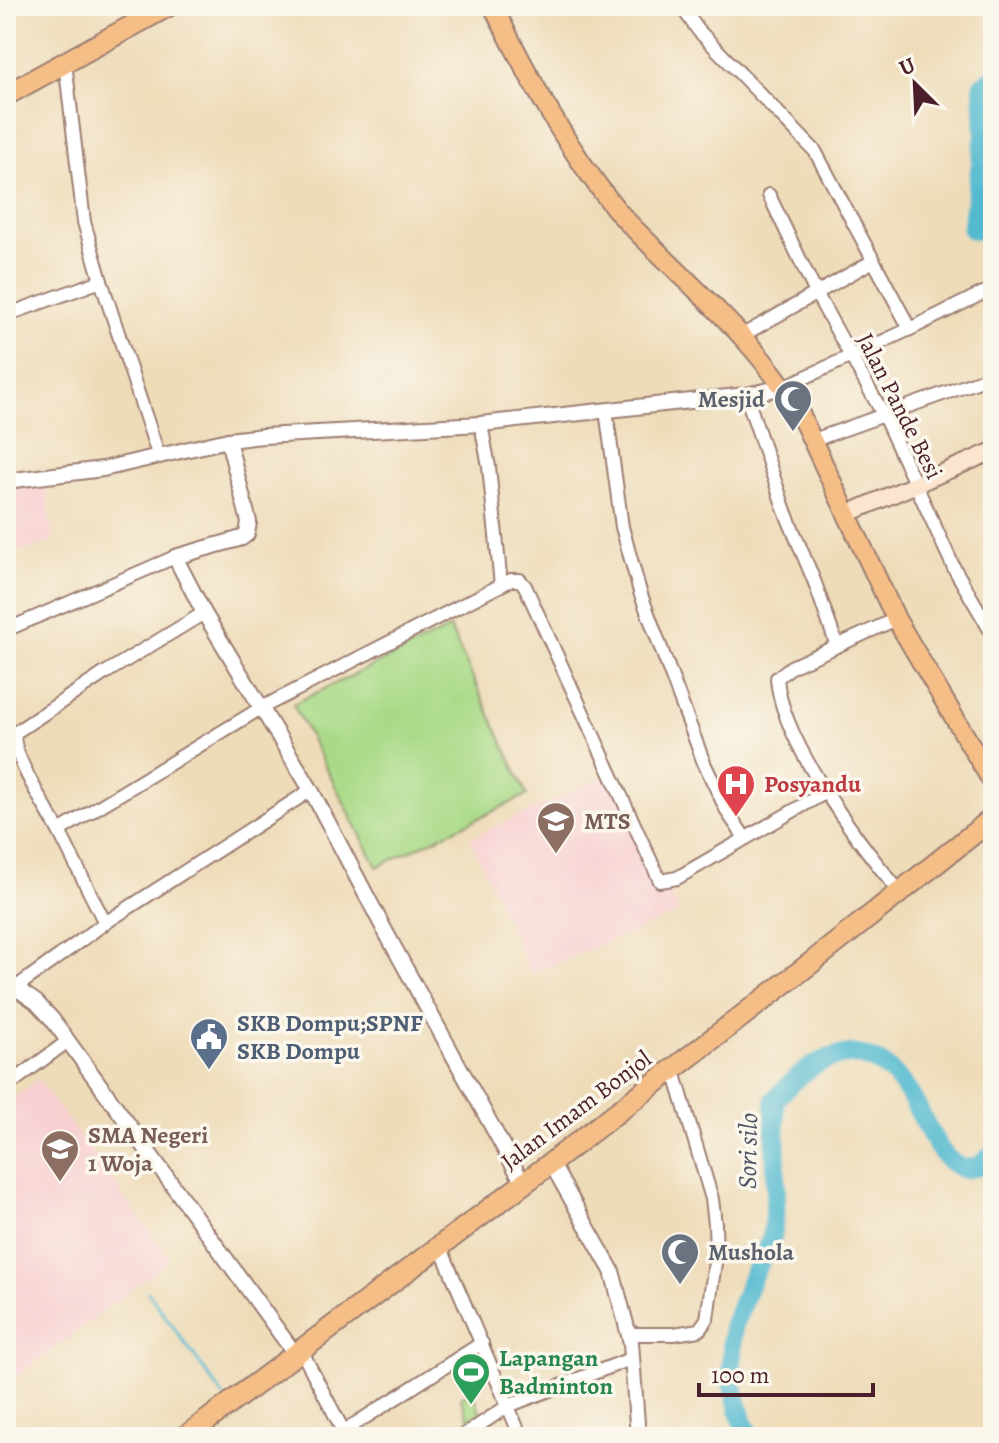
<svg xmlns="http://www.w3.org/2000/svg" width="999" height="1443" viewBox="0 0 999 1443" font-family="Alegreya,serif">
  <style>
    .built { fill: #f7cfd1 }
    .green { fill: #aada88; stroke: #7a7c5a; stroke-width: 2 }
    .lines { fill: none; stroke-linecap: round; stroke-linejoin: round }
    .stream { stroke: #52bad0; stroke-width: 3 }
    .river { stroke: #52bad0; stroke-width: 20 }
    .minor-casing { stroke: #9c7e72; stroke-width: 16 }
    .tertiary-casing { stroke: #9c7e72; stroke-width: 18 }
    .secondary-casing { stroke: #9c7e72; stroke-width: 20 }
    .primary-casing { stroke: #9c7e72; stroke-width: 22 }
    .trunk-casing { stroke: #9c7e72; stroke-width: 24 }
    .minor { stroke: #fff; stroke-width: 12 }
    .tertiary { stroke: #fff; stroke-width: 14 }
    .secondary { stroke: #fbe5cf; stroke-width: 16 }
    .primary { stroke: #f6be87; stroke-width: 18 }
    .trunk { stroke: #f6be87; stroke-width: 20 }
    .labels { text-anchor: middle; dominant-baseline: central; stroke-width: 7; stroke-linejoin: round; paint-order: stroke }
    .worship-label { font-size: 24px; font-weight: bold; fill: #5b616d; stroke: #fbf7ec; text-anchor: end }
    .street-label { font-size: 24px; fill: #4a1f2b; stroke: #fbf7ec }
    .health-label { font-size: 24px; font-weight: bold; fill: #be3a42; stroke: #fbf7ec; text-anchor: start }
    .education-label { font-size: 24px; font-weight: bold; fill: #785e54; stroke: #fbf7ec; text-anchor: start }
    .service-label { font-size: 24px; font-weight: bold; fill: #4e5e75; stroke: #fbf7ec; text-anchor: start }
    .leisure-label { font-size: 24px; font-weight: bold; fill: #27864d; stroke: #fbf7ec; text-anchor: start }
    .water-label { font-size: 26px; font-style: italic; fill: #4d5565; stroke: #fbf7ec }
  </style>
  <rect width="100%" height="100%" fill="#fbf7ec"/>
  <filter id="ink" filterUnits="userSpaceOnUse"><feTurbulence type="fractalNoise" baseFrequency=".0125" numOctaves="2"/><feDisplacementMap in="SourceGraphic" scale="16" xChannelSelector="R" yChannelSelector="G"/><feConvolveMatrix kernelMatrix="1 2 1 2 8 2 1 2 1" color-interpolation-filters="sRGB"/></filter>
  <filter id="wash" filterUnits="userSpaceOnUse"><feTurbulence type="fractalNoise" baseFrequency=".006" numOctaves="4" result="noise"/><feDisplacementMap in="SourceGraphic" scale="32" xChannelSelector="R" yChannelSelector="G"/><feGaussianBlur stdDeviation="1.8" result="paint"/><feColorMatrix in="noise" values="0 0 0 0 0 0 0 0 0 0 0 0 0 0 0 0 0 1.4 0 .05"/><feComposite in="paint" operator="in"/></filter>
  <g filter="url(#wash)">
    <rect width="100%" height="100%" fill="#eedcb9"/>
    <g class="built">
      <polygon points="45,482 53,541 6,556 6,484"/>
      <polygon points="612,774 679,913 531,973 470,838"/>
      <polygon points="38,1079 170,1260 6,1385 6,1105"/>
    </g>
    <g class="green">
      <polygon points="450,628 527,795 377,867 293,704"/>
      <polygon points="473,1392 481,1414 469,1419 460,1397"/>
    </g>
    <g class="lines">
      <polyline class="stream" points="148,1292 224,1397"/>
      <g class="river">
        <polyline points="993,78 983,85 985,134 972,229 993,231"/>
        <path d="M753,1437L743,1424L731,1379L733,1327L752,1277L772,1238L776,1195L775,1100C812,1057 860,1031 903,1085C919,1104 931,1143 948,1159C952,1163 959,1166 964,1169L979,1166L993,1154"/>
      </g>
    </g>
  </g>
  <g filter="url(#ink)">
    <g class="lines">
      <defs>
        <g id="minor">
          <polyline points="681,6 698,30 815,151 910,329 784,387"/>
          <polyline points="769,195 816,293 884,416 954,568 993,635"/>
          <polyline points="101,281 159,457"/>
          <polyline points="6,315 101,281 84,222 65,62"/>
          <polyline points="910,329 983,293"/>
          <polyline points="743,335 873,261"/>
          <polyline points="746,395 785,511 815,583 837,646"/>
          <polyline points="606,410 622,527 640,592 704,763 728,813 745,838"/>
          <polyline points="481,424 489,467 501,585"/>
          <polyline points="811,441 993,376"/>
          <path d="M896,619L791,667L777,678C781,741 859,843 899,891"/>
          <polyline points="6,630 175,557"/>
          <path d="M59,831C49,813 7,748 16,732L105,673L204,613"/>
          <polyline points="105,923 59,831 261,708 511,580 520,580 525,586 660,881 677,878 826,792"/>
          <polyline points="15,988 105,923 311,790"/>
          <polyline points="6,1087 68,1041"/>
          <polyline points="440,1246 521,1437"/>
          <polyline points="630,1334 674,1334 699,1330 707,1319 710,1297 716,1256 715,1224 712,1199 673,1068"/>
          <polyline points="301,1350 346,1436"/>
          <polyline points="344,1431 482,1343"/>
          <polyline points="461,1437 508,1406 633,1358"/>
        </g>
        <g id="tertiary">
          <polyline points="228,440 249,522 247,534 242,538 175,557 204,613 311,790 384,929 523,1183"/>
          <polyline points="6,481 103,469 228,440 263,436 481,424 746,395 784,387"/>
          <polyline points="6,981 36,1002 52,1019 295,1354"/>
          <polyline points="551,1163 612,1271 631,1343 638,1437"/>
        </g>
        <polyline id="secondary" points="847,514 993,451"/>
        <path id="primary" d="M493,6C528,76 566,148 616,209C631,227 650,244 667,261C715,308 764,353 799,412L896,619L993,783"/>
        <g id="trunk">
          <polyline points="6,95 168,6"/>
          <polyline points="185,1437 551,1163 811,963 993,818"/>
        </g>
      </defs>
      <use href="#minor" class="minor-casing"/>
      <use href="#tertiary" class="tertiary-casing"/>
      <use href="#secondary" class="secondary-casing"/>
      <use href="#primary" class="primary-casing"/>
      <use href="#trunk" class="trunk-casing"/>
      <use href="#minor" class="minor"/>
      <use href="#tertiary" class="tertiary"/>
      <use href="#secondary" class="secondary"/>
      <use href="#primary" class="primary"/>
      <use href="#trunk" class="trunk"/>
    </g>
  </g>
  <defs>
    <symbol id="mosque-pin" viewBox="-11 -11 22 30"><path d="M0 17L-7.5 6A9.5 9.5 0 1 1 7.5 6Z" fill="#6b7280" stroke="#fbf7ec"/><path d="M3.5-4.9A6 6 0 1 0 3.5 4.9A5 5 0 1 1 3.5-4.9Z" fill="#fff"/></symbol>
    <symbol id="hospital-pin" viewBox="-11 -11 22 30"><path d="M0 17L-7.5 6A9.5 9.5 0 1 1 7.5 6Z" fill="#e0444e" stroke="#fbf7ec"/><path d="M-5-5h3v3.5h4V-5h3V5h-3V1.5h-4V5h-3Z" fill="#fff"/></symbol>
    <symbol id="school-pin" viewBox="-11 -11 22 30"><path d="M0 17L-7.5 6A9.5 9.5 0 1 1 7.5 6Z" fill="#8d6e63" stroke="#fbf7ec"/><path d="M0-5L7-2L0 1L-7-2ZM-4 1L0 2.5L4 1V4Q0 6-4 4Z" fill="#fff"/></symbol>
    <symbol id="civic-pin" viewBox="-11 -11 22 30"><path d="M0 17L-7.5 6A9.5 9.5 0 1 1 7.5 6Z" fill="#5c6f8a" stroke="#fbf7ec"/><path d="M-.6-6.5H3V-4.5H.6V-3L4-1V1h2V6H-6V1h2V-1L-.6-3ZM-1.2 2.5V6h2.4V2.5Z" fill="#fff"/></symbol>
    <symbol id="stadium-pin" viewBox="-11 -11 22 30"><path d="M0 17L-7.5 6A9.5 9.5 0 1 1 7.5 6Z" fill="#2e9e5b" stroke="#fbf7ec"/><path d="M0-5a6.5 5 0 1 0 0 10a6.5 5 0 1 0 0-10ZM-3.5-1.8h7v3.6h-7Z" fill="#fff"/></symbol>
  </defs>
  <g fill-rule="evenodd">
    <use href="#mosque-pin" x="771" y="377" width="44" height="60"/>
    <use href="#hospital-pin" x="714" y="762" width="44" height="60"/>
    <use href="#school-pin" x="534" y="799" width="44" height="60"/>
    <use href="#civic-pin" x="187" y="1015" width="44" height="60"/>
    <use href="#school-pin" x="38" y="1127" width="44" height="60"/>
    <use href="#mosque-pin" x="658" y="1230" width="44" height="60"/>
    <use href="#stadium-pin" x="449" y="1350" width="44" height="60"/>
  </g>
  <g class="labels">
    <g class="worship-label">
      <text x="765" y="399">Mesjid</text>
      <text x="708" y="1252" text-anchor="start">Mushola</text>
    </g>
    <g class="street-label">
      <text transform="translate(900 406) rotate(63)">Jalan Pande Besi</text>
      <text transform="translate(576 1110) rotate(-37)">Jalan Imam Bonjol</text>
    </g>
    <g class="health-label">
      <text x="764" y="784">Posyandu</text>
    </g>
    <g class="education-label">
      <text x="584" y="821">MTS</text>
      <text x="88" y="1135">SMA Negeri<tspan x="88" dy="28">1 Woja</tspan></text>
    </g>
    <g class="service-label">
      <text x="237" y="1023">SKB Dompu;SPNF<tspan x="237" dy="28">SKB Dompu</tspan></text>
    </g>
    <g class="leisure-label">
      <text x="499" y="1358">Lapangan<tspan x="499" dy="28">Badminton</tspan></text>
    </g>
    <g class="water-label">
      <text transform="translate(748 1151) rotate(-89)">Sori silo</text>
    </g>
  </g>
  <rect width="999" height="1443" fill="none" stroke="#fbf7ec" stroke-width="32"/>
  <g transform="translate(915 84) rotate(336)" stroke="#fbf7ec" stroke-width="6" paint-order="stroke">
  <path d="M0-6L14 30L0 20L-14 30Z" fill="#4a1f2b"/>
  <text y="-12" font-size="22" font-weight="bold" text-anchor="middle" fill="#4a1f2b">U</text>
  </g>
  <path d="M699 1383v12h174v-12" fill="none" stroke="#4a1f2b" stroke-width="4"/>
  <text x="711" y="1383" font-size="24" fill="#4a1f2b" stroke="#fbf7ec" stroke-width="6" paint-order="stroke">100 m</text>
</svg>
